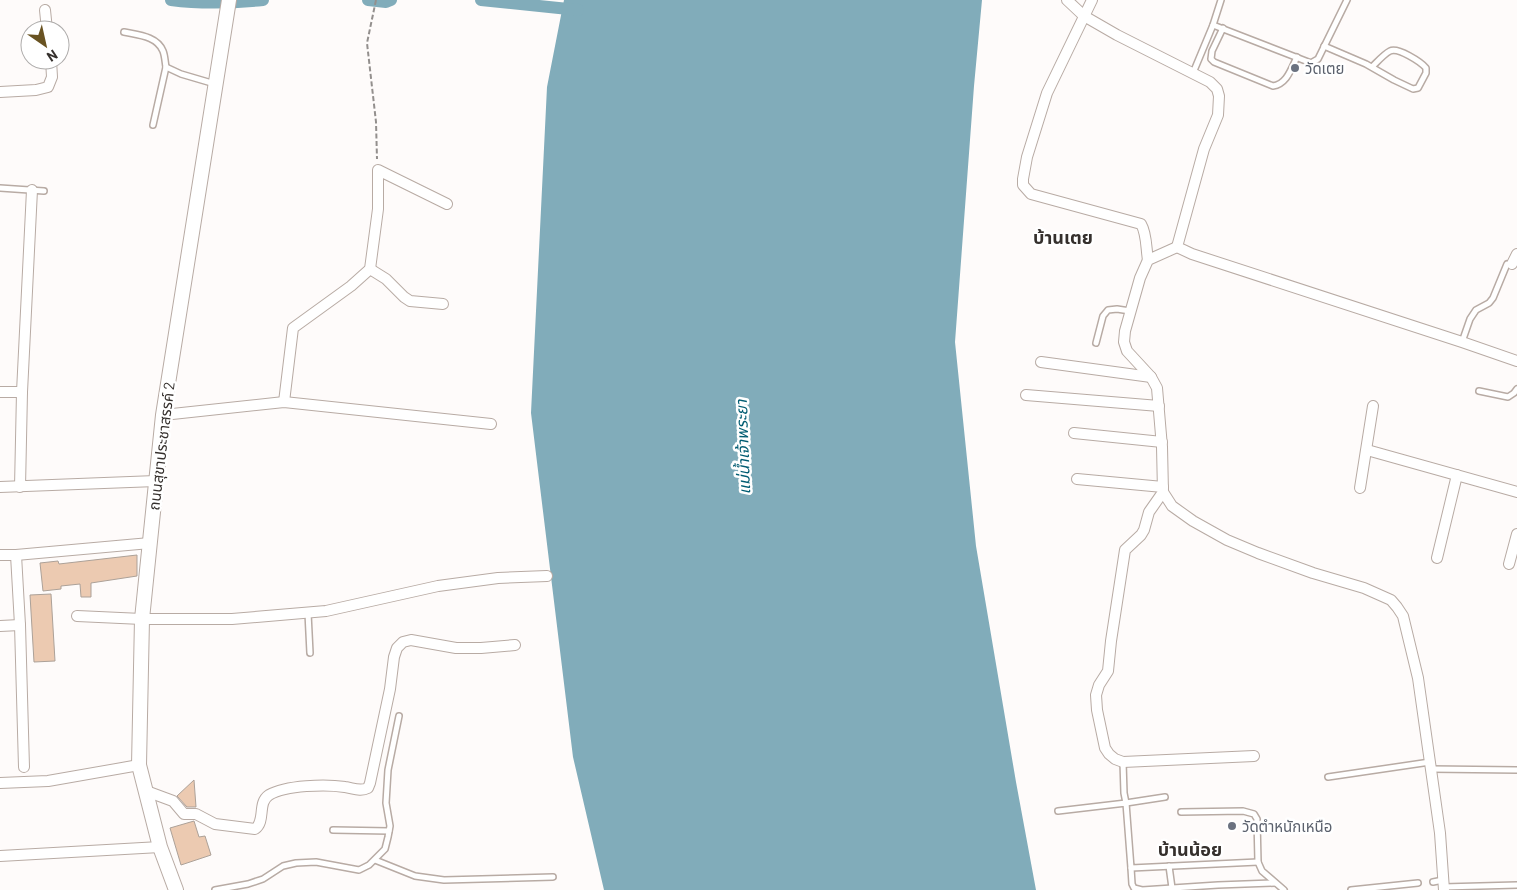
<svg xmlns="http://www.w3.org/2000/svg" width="1517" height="890" viewBox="0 0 1517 890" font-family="Barlow,'Noto Sans Thai',sans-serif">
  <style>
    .water { fill: #81acba }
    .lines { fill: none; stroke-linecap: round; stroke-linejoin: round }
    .canal { stroke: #81acba; stroke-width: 12 }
    .building { fill: #eccab1; stroke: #aca198 }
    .lane-casing { stroke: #b8aba4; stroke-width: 8 }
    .street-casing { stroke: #b8aba4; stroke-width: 12 }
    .secondary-casing { stroke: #b8aba4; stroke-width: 16 }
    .path { stroke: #938f8d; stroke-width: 2; stroke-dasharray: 5 2.5; stroke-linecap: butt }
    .lane { stroke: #fff; stroke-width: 5 }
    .street { stroke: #fff; stroke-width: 10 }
    .secondary { stroke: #fff; stroke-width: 14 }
    .worship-dot { fill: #6b7280; stroke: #fff; stroke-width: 2 }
    .labels { text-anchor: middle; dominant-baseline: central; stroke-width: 5; stroke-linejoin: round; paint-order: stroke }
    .worship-label { font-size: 15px; fill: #5b616d; stroke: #fff; text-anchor: start }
    .street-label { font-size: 15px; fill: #35302d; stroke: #fff }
    .water-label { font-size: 16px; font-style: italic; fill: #005c72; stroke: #fff }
    .quarter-label { font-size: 18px; font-weight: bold; fill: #35302d; stroke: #fff }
  </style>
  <rect width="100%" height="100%" fill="#fefbfa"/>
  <polygon class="water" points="564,0 982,0 974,86 955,342 976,546 1016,782 1036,890 604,890 573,757 531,413 547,87"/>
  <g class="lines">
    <g class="canal">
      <path d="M171,0C202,4 232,3 263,0"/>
      <polyline points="368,0 386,2 391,0"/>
      <polyline points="481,0 578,10"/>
    </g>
  </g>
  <g class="building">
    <polygon points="137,555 137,576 91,583 91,597 81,597 80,584 61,586 61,589 43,591 40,563 58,561 59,564"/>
    <polygon points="51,594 55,661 34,662 30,595"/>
    <polygon points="194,780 196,807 187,807 177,796"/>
    <polygon points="194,821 199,837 205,836 211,855 181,865 170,828"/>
  </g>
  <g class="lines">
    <defs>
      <g id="lane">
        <polyline points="1213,25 1311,63 1318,59 1347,0"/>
        <path d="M1223,28L1212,51L1211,59L1214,62L1273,86C1287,84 1291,69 1297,57"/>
        <path d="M124,32C138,35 157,36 163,51C165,56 165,62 166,67L181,74L215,84"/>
        <path d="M1324,46L1366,64L1394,80L1413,89L1418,88L1426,73V68C1421,62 1398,47 1390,51C1384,54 1377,62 1372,67"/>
        <polyline points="1193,73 1213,25 1221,0"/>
        <polyline points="153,125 166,67"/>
        <polyline points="0,188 44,191"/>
        <polyline points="1462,342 1470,319 1476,310 1489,303 1493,298 1507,264"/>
        <polyline points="1096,343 1103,316 1108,310 1117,309 1130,311"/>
        <polyline points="1479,391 1508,397 1514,393 1517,389"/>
        <polyline points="308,613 310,653"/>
        <polyline points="1123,762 1124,793 1126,803 1165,797"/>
        <polyline points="1431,769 1517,770"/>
        <polyline points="1328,777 1430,762"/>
        <polyline points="1058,811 1126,803 1131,868 1258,862"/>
        <polyline points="1181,812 1243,811 1254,814 1257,819 1258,862 1262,871 1284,890"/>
        <polyline points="333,830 389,831"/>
        <polyline points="375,860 415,876 444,880 553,877"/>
        <polyline points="1169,866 1172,888"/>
        <polyline points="1131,868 1132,884 1134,888 1142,890 1218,885 1275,883"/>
        <polyline points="1433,882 1443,880"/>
        <polyline points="1443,887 1517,885"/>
        <polyline points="215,890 248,884 263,879 283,866 296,863 316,862 359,870 369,865 385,849 388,837 390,826 386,803 388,770 399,716"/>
        <polyline points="1351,890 1418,883"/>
      </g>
      <g id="street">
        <polyline points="1067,0 1084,16 1117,35 1210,82 1217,89 1219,96 1218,115 1204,149 1177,247 1192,254 1462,342 1517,361"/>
        <path d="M1092,0L1047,93L1027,157L1023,179V185L1031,194L1141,224C1147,234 1146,249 1148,260"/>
        <polyline points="45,10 47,30"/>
        <polyline points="0,92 36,90 48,87 52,77 51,60"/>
        <polyline points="1177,247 1148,260 1140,278 1125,331 1124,342 1127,351 1151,377 1157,388 1162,447 1163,492 1172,506 1193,521 1227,540 1258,553 1313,573 1364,588 1391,600 1397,607 1403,616 1418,678 1440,833 1444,890"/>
        <polyline points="1512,264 1517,254"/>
        <polyline points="370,269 386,279 404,297 410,301 443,304"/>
        <polyline points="1041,362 1151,377"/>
        <polyline points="0,392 22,392"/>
        <polyline points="1026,395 1159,406"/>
        <polyline points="284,402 293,328 351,286 370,269 378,209 378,170 447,204"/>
        <polyline points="163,415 284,402 491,424"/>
        <polyline points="1074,433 1162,442"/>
        <polyline points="1367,450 1517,492"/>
        <polyline points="1077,479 1163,487"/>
        <polyline points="0,487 156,481"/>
        <polyline points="20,487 22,392 32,190"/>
        <polyline points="1360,488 1373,406"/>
        <polyline points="1163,492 1149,512 1144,530 1141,535 1125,550 1111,641 1108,671 1099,685 1096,695 1097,710 1105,748 1109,754 1115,759 1123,762 1254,756"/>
        <polyline points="0,555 16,555 150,543"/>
        <polyline points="16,555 20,625 24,767"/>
        <polyline points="1437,558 1457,475"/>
        <polyline points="1509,564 1517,534"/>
        <polyline points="77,616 142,619 232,619 326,611 438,586 498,578 547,576"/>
        <polyline points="0,626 20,625"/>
        <polyline points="0,783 48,781 139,765"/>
        <path d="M146,791L173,801L184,814H196L215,824L255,829C266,821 257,803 269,795C286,785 326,784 345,787C353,788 360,792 368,788L370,783L390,689L394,657L397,648L403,642L411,640L456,648H481L515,645"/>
        <polyline points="0,856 160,847"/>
      </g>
      <polyline id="secondary" points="176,890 160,847 139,765 142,619 163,415 229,0"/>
    </defs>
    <use href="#lane" class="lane-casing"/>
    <use href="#street" class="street-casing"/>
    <use href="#secondary" class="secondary-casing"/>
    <polyline class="path" points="376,0 367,43 376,122 377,159"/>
    <use href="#lane" class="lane"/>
    <use href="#street" class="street"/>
    <use href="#secondary" class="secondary"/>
  </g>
  <g class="worship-dot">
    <circle cx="1295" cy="68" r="5"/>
    <circle cx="1232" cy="826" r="5"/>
  </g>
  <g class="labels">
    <g class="worship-label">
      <text x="1305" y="68">วัดเตย</text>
      <text x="1242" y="826">วัดตำหนักเหนือ</text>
    </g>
    <g class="street-label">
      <text transform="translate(161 446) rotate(-83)">ถนนสุขาประชาสรรค์ 2</text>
    </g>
    <g class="water-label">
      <text transform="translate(742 447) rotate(-92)">แม่น้ำเจ้าพระยา</text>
    </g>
    <g class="quarter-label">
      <text x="1063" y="237">บ้านเตย</text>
      <text x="1190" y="849">บ้านน้อย</text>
    </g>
  </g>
  <g transform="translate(45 45) rotate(146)"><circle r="24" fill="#ffffff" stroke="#aeacab"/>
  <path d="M0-4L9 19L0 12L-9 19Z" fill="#695322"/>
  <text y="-8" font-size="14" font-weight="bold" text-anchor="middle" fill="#35302d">N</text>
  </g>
</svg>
